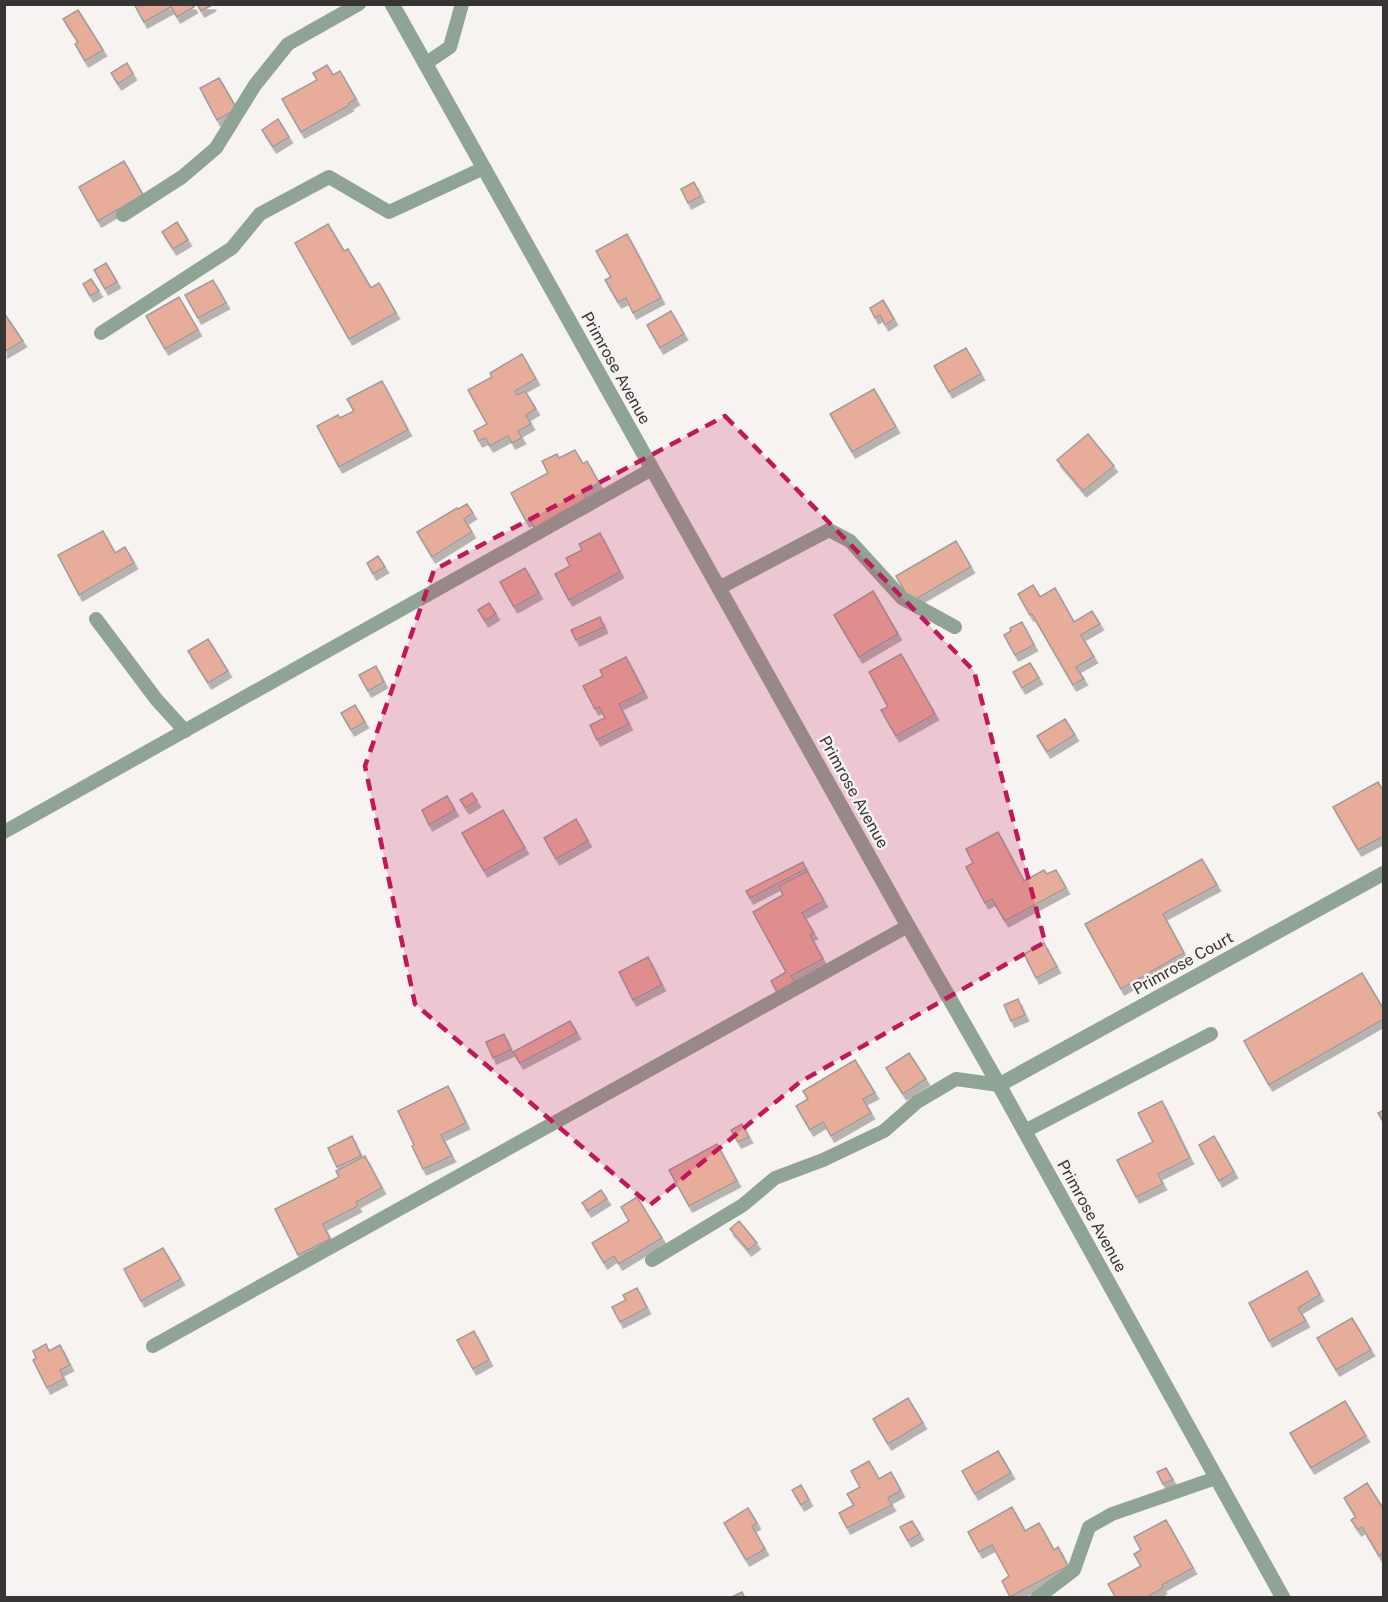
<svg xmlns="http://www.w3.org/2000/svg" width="1388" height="1602" viewBox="0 0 1388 1602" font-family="'Public Sans',sans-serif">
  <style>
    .building { fill: #e8ac9a; stroke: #a19b9a; stroke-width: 1.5; filter: url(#shadow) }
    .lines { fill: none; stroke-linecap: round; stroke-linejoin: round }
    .lane { stroke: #8fa494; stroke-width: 14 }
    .street { stroke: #8fa494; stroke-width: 15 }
    .marked { fill: #c2185b; fill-opacity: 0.2; stroke: #c2185b; stroke-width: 4.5; stroke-dasharray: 12 8; stroke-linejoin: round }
    .labels { text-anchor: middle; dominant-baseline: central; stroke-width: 5; stroke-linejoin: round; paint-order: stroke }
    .street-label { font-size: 16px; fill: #373534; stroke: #f7f3f0 }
  </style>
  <defs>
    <filter id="shadow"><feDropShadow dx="3.5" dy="6" stdDeviation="0" flood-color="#0004"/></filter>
  </defs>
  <rect width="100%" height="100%" fill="#f7f3f0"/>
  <g class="building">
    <polygon points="134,4 192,4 194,7 177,17 171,7 144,22"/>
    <polygon points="197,4 212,4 212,5 201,11"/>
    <polygon points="78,10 103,50 85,61 75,44 78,42 63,19"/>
    <polygon points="127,63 133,74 118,84 111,73"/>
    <polygon points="327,65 333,75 340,71 356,99 349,103 350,105 301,132 282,99 317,80 313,73"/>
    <polygon points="219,78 237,109 217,120 200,88"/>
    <polygon points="278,119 289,137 273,147 262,130"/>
    <polygon points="124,161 143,195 98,221 79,187"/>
    <polygon points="694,182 701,196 688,203 681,189"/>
    <polygon points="177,222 188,240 173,249 162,232"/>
    <polygon points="328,224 344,251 348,249 371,288 379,283 396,313 349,339 295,243"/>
    <polygon points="627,234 661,298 633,313 626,298 618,302 605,280 611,277 596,251"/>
    <polygon points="106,263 117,282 105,289 94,270"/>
    <polygon points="91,279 99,291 90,296 83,284"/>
    <polygon points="213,280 226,303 198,318 185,295"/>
    <polygon points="179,297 198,330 165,349 146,316"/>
    <polygon points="883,300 894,319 885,325 880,315 875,318 870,308"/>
    <polygon points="671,311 684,334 660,348 647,325"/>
    <polygon points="4,313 23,341 4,352"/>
    <polygon points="966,348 981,374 949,392 934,366"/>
    <polygon points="522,354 536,379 515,391 517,395 525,391 536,409 526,415 531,424 518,431 522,438 512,443 508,436 490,446 485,438 479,441 474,431 487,424 468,390 492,377 490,373"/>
    <polygon points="382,381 408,430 339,467 317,426 338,415 340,418 354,411 347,399"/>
    <polygon points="874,389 896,427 852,452 830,414"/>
    <polygon points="1088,434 1114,466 1083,491 1057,460"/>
    <polygon points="575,450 583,464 587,461 599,483 583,492 589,504 535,529 530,519 526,521 511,493 548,473 542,461 557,454 559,458"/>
    <polygon points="467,504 473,513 464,519 472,532 432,557 417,532 457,508 458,509"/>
    <polygon points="103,531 115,553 125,547 134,563 79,595 58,555"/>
    <polygon points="600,533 620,572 569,600 555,574 570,566 566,558 582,550 579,544"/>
    <polygon points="956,541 971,567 911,602 896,576"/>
    <polygon points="378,556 385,567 373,574 367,563"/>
    <polygon points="525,568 539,593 514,607 500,582"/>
    <polygon points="1033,585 1040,597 1055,588 1074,622 1092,611 1100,624 1081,635 1094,657 1076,667 1084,679 1073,685 1032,614 1030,615 1018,594"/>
    <polygon points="873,591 898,634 859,657 834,615"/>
    <polygon points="489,603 496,614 485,621 478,610"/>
    <polygon points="600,617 604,627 576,640 571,630"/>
    <polygon points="1022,622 1034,645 1015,655 1004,635 1011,631 1010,628"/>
    <polygon points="208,639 228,671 208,683 188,651"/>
    <polygon points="901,654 935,714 896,736 881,710 888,707 869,672"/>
    <polygon points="626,657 644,692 619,704 629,724 597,740 590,725 605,718 599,707 595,709 583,686 603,676 600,670"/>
    <polygon points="1030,663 1039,678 1022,688 1013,672"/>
    <polygon points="376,666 384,682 368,691 359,675"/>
    <polygon points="355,705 365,722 351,730 341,713"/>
    <polygon points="1065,719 1075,735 1047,752 1037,736"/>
    <polygon points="1378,782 1384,792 1384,836 1358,850 1333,807"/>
    <polygon points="472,793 477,801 466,808 460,800"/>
    <polygon points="447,796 455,810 429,825 422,810"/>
    <polygon points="503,810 525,848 484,871 462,833"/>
    <polygon points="576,819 588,841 556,859 544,838"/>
    <polygon points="998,832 1024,881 1044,870 1047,874 1056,870 1066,888 1005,921 992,899 985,903 966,867 973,863 966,849"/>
    <polygon points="1202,859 1217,885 1163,914 1184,953 1121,989 1085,924"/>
    <polygon points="803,862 806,869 750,898 746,891"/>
    <polygon points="807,871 824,901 802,913 814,933 810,935 823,959 791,976 796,984 778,994 771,981 786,972 753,912 783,895 779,886"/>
    <polygon points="1044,943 1057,967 1036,978 1024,954"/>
    <polygon points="648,957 662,985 633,1000 619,972"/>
    <polygon points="1362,973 1384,1010 1384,1019 1269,1085 1244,1041"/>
    <polygon points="1018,999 1025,1015 1011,1021 1004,1005"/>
    <polygon points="570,1021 577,1033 520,1063 513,1052"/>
    <polygon points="504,1034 511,1050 493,1058 486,1042"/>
    <polygon points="909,1053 926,1079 903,1094 886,1068"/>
    <polygon points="855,1060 875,1093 863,1099 871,1113 831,1136 823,1122 810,1130 796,1106 808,1099 803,1091"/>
    <polygon points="448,1086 466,1123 441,1135 452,1156 423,1169 412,1146 414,1145 398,1111"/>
    <polygon points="1162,1101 1190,1158 1158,1174 1163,1184 1136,1197 1117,1160 1153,1142 1138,1113"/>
    <polygon points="1384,1110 1384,1123 1378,1113"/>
    <polygon points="742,1124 749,1137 738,1142 731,1130"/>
    <polygon points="352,1136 361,1156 337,1167 328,1148"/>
    <polygon points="1214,1136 1234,1172 1219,1181 1199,1145"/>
    <polygon points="717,1144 737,1181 689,1206 669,1170"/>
    <polygon points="365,1156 382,1188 356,1202 358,1206 323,1224 330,1239 298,1255 275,1209 339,1177 336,1171"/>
    <polygon points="601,1190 607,1199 588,1211 582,1203"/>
    <polygon points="637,1197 662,1238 619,1264 614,1256 604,1263 592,1243 629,1221 621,1207"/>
    <polygon points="739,1221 757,1243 748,1250 730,1229"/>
    <polygon points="163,1248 181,1279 141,1301 124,1269"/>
    <polygon points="1307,1271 1320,1295 1298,1308 1306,1321 1269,1341 1249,1303"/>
    <polygon points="637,1288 647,1308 620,1322 612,1307 626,1300 623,1295"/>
    <polygon points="1352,1318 1371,1350 1336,1370 1317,1338"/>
    <polygon points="474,1331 489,1360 473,1369 457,1340"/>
    <polygon points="46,1344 49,1351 60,1345 70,1365 60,1370 64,1379 47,1388 33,1360 36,1358 33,1351"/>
    <polygon points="908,1398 923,1423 888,1444 873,1419"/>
    <polygon points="1345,1401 1366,1436 1311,1468 1290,1433"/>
    <polygon points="998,1451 1011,1473 975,1494 962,1471"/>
    <polygon points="869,1461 879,1479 891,1472 901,1491 888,1498 892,1505 847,1528 839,1513 854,1505 847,1494 860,1487 851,1471"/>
    <polygon points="1166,1468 1173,1480 1163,1484 1157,1472"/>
    <polygon points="1367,1483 1384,1510 1384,1553 1379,1556 1362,1527 1358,1530 1351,1520 1356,1517 1344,1498"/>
    <polygon points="801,1485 809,1500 801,1505 792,1490"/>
    <polygon points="1012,1507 1025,1531 1039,1523 1054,1550 1058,1547 1068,1566 1010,1597 1002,1581 1009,1576 992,1545 979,1552 968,1532"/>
    <polygon points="748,1508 757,1523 752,1526 765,1549 746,1560 724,1523"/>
    <polygon points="1166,1520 1193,1568 1162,1585 1163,1588 1146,1598 1116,1598 1108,1584 1141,1566 1134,1554 1141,1550 1134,1537"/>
    <polygon points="912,1521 920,1534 908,1541 900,1527"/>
    <polygon points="742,1592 745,1598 730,1598"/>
  </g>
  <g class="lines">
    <g class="lane">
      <polyline points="425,64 450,47 462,4"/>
      <polyline points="123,215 182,177 216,148 255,85 288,44 359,4"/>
      <polyline points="101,333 232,248 260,214 329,177 389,212 484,168"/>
      <polyline points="719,588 829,530 850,541 902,598 955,627"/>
      <polyline points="96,619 156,699 185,731"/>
      <polyline points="4,832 652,469"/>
      <polyline points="1025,1131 1211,1034"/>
      <polyline points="652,1260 743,1205 775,1178 823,1160 884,1131 917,1102 956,1079 999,1085"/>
      <polyline points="153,1346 908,926"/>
      <polyline points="1037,1598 1074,1570 1089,1527 1112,1514 1216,1478"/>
    </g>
    <g class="street">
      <polyline points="392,4 908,926 999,1085 1283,1598"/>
      <polyline points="999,1085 1384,873"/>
    </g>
  </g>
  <path class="marked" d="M725,416L974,671L1045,942L800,1082L650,1205L415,1004L365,766L434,570Z"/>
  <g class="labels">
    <g class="street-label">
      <text transform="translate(616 368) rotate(61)">Primrose Avenue</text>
      <text transform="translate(854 792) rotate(61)">Primrose Avenue</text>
      <text transform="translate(1183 963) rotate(-29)">Primrose Court</text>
      <text transform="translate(1092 1216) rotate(61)">Primrose Avenue</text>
    </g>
  </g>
  <rect width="1388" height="1602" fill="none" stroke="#373534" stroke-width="12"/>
</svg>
